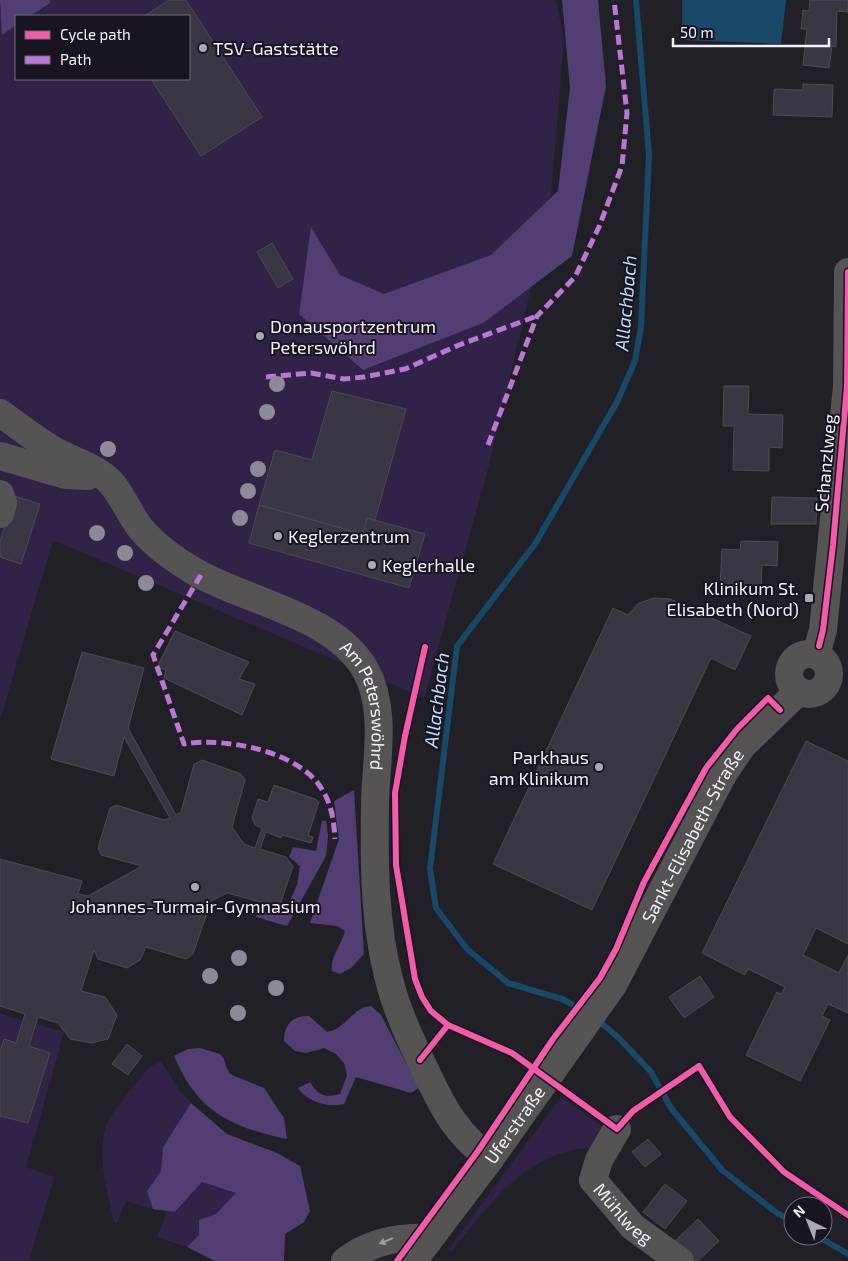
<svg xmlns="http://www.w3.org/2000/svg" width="848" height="1261" viewBox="0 0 848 1261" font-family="'Exo 2',sans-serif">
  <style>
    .green { fill: #312347; fill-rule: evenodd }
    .forest { fill: #523e73 }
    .water { fill: #194968 }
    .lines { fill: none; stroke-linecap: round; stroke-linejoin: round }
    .stream { stroke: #194968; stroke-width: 6 }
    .building { fill: #3b3644; stroke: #4d4b50 }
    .minor { stroke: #565354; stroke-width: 28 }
    .quiet { stroke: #ba77d6; stroke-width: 5; stroke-dasharray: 10 5; stroke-linecap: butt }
    .cycleway-casing { stroke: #181420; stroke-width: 9 }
    .cycleway { stroke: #f35aa7; stroke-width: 6 }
    .tree { fill: #8d8996 }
    .oneway { fill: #9d9a9f }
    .poi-dot { fill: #aaa8b1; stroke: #181420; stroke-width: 2 }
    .labels { text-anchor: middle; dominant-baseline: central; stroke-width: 4; stroke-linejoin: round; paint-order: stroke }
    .poi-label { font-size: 18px; fill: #f4f1fb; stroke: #181420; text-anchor: start }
    .street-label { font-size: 18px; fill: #f4f1fb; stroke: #181420 }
    .water-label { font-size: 19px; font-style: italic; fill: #bcdef8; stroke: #181420 }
  </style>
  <rect width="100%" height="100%" fill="#222027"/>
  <g class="green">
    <path d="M19,0H556L564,40L550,207L489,465L424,698L53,540L0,720V13ZM16,16H189V79H16Z"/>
    <polygon points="0,1014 64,1032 26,1167 54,1177 29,1261 0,1261"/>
    <path d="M160,1060L179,1090L191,1103L163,1147L161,1171L147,1191L153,1209L126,1201L117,1223L114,1222C108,1191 93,1148 110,1118C114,1110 122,1102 128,1093C138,1081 147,1068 160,1060Z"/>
    <path d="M561,1097L606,1129L599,1148C530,1146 490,1203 451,1252L448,1250Z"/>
    <polygon points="202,1182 237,1193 216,1214 199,1220 199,1235 187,1247 157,1237 167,1211 176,1212"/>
  </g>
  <g class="forest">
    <polygon points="0,0 50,0 50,3 30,16 16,16 16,25 2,35"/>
    <polygon points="562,0 598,0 606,86 572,256 483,323 363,370 299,314 311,227 340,275 384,294 491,255 558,191 570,88"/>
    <path d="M354,790L364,954L351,968L340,974L332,971C330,956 342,945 345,931L337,926L310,923L339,839L334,801Z"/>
    <polygon points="322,821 326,821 328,836 326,856 287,926 256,917 256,911 284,914 297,885 300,866 289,857 293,847 316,851"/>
    <path d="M371,1006L381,1015L419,1088L411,1093L356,1077L344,1104C327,1108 308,1102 298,1088L310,1082C318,1096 326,1098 340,1094L347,1075L344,1063L336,1054L324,1048L306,1053L295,1051L284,1041C284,1025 293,1015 309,1016L327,1032C347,1028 353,1007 371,1006Z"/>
    <path d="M200,1048L220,1054L224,1059L226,1067L230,1074L264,1088L284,1118L287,1139C253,1132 215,1121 193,1090C185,1080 180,1068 174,1056L188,1049Z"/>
    <polygon points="191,1103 227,1134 277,1153 300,1166 310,1211 304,1222 285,1234 284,1261 215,1261 187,1247 199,1235 199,1220 216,1214 236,1193 202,1182 175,1212 153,1209 147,1191 161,1171 163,1147"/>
  </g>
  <polygon class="water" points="682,0 786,0 781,44 682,40"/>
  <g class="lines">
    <g class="stream">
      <polyline points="586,1012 562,999 508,983 467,949 436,908 430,869 457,646 535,544 617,402 635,361 641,327 649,155 636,0"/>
      <polyline points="596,1019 618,1037 651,1072 671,1108 722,1170 777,1213 793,1222"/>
      <polyline points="817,1236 848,1254"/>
    </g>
  </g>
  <g class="building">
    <polygon points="169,0 186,0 262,117 201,156 151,79 189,79 189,16 144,16"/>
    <polygon points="810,0 848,0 848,12 837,11 836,47 832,46 829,68 803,65 807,29 801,29 803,10 809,11"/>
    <polygon points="803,84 833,85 832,117 773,115 774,89 803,90"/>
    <polygon points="272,243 293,279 278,288 257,252"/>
    <polygon points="724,386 749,386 748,414 783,415 782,448 769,447 769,471 733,470 734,426 723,426"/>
    <polygon points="332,391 406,409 375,520 367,518 363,534 259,505 275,450 312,460"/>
    <polygon points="14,496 40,504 21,564 0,557 0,541"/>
    <polygon points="772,497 817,498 816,524 771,524"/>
    <polygon points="259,505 363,534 367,518 425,534 409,588 249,543"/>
    <polygon points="741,541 778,542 777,566 762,565 761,587 720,586 722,549 740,550"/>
    <polygon points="654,598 670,599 751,636 735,670 711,658 592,910 493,864 613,608 628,615 639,603"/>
    <polygon points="175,631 249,662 239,679 255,684 242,715 164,678 166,670 157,667"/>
    <polygon points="82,652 144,668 128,728 176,815 181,812 194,764 202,760 241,774 245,780 232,827 244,844 255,848 262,828 255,825 252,818 258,799 268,802 274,785 315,799 319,802 308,836 313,837 311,843 282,835 281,838 266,832 260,849 286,857 293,866 281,902 276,906 227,893 211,901 193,954 186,959 146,947 140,960 127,968 98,959 94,950 81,991 105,997 117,1015 108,1039 91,1043 70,1039 58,1023 38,1017 29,1046 50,1053 28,1123 0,1116 0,1052 4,1039 16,1043 25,1014 0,1006 0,859 82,881 78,894 88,896 142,866 101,855 98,848 110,808 116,805 164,820 170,818 124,737 114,776 51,759"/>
    <polygon points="806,741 848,761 848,944 816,928 803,955 839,973 848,955 848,1013 828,1004 822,1016 830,1020 800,1081 746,1055 777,992 781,994 785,987 748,969 745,975 702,953"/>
    <polygon points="700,976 714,997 684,1018 669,997"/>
    <polygon points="127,1044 142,1056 128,1075 112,1064"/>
    <polygon points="648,1139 661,1154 645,1167 632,1152"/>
    <polygon points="665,1184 687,1201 665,1229 643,1212"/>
    <polygon points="698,1219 719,1241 698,1261 692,1261 674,1242"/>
  </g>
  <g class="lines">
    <g class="minor">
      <path id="s1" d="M0,413C19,426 37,441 57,452C72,460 92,466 105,477C121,490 128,513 141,529C157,548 178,562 199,574C250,602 337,617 366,671C387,710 376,760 375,802C374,862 374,925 390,983C398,1014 413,1045 427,1074C444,1110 457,1134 490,1159"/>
      <polyline points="0,456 66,475 88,476"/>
      <polyline points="0,494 3,503 0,514"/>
      <circle cx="809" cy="674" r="20"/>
      <polyline points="816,655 823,630 847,386 848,272"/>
      <path id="s2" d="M617,1129L599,1160L593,1180L633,1227L680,1261"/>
      <path d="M345,1261C371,1241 399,1236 430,1238"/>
      <path id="s3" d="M413,1261L490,1159L613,985L722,776L742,746L799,691"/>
    </g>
    <g class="quiet">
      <polyline points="266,377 311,373 344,379 364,377 405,369 459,345 537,316"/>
      <polyline points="488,445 537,316 575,277 599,227 622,166 627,113 614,0"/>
      <path d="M201,575L153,655L184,744C225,737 301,751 323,791C332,806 334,822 335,839"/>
    </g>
    <defs>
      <g id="cycleway">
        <polyline points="819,646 823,630 833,545 847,386 848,272"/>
        <polyline points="448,1025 512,1053 617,1129 633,1111 699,1066 730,1117 784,1172 848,1215"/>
        <polyline points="420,1060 448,1025 431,1011 422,997 415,979 396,865 395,793 405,736 425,647"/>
        <polyline points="397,1261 478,1151 553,1039 600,978 616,949 644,882 706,768 737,729 768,698 780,710"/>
      </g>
    </defs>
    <use href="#cycleway" class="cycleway-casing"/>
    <use href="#cycleway" class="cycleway"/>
  </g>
  <g class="tree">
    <circle cx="277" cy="384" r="8"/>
    <circle cx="267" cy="412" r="8"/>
    <circle cx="108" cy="449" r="8"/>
    <circle cx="258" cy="469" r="8"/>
    <circle cx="248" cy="491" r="8"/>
    <circle cx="240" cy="518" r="8"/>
    <circle cx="97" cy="533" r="8"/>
    <circle cx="125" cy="553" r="8"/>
    <circle cx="146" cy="583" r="8"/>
    <circle cx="239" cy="958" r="8"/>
    <circle cx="210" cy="976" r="8"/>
    <circle cx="276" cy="988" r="8"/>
    <circle cx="238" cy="1013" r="8"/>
  </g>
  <defs><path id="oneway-solid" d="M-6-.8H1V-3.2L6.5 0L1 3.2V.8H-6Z" transform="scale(1.25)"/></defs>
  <use class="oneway" href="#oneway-solid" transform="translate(386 1241) rotate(158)"/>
  <g class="poi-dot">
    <circle cx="203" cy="48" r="5"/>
    <circle cx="260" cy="336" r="5"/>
    <circle cx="278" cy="536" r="5"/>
    <circle cx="372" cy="565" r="5"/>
    <rect x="804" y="593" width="10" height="10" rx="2.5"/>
    <circle cx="599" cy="767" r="5"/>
    <circle cx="195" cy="887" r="5"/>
  </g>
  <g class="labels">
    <g class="poi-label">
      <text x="213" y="48">TSV-Gaststätte</text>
      <text x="270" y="326">Donausportzentrum<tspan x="270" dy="21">Peterswöhrd</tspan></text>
      <text x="288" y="536">Keglerzentrum</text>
      <text x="382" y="565">Keglerhalle</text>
      <text x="799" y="588" text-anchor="end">Klinikum St.<tspan x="799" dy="21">Elisabeth (Nord)</tspan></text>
      <text x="589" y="757" text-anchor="end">Parkhaus<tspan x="589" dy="21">am Klinikum</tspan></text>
      <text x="195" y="906" text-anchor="middle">Johannes-Turmair-Gymnasium</text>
    </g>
    <g class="street-label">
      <text transform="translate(825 463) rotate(-85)">Schanzlweg</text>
      <text stroke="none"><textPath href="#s1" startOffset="490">Am Peterswöhrd</textPath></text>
      <text stroke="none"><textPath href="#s3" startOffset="510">Sankt-Elisabeth-Straße</textPath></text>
      <text stroke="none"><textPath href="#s3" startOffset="170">Uferstraße</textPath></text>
      <text stroke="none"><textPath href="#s2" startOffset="102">Mühlweg</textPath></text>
    </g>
    <g class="water-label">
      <text transform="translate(625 303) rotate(-85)">Allachbach</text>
      <text transform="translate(436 700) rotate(-83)">Allachbach</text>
    </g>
  </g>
  <rect x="15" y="15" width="175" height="65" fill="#181420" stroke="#706c78"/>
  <rect x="25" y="31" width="25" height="8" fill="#f35aa7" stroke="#706c78"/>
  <text x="60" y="40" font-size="15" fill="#f4f1fb">Cycle path</text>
  <rect x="25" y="56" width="25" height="8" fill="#ba77d6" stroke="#706c78"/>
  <text x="60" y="65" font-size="15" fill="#f4f1fb">Path</text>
  <g transform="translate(808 1221) rotate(317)"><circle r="24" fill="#181420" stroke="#706c78"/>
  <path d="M0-4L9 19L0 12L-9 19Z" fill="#aaa8b1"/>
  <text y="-8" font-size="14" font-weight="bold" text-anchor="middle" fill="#f4f1fb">N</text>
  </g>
  <path d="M673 38v8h156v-8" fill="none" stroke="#f4f1fb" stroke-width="2.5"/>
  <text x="680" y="38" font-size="15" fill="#f4f1fb" stroke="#181420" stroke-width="4" paint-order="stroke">50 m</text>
</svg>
